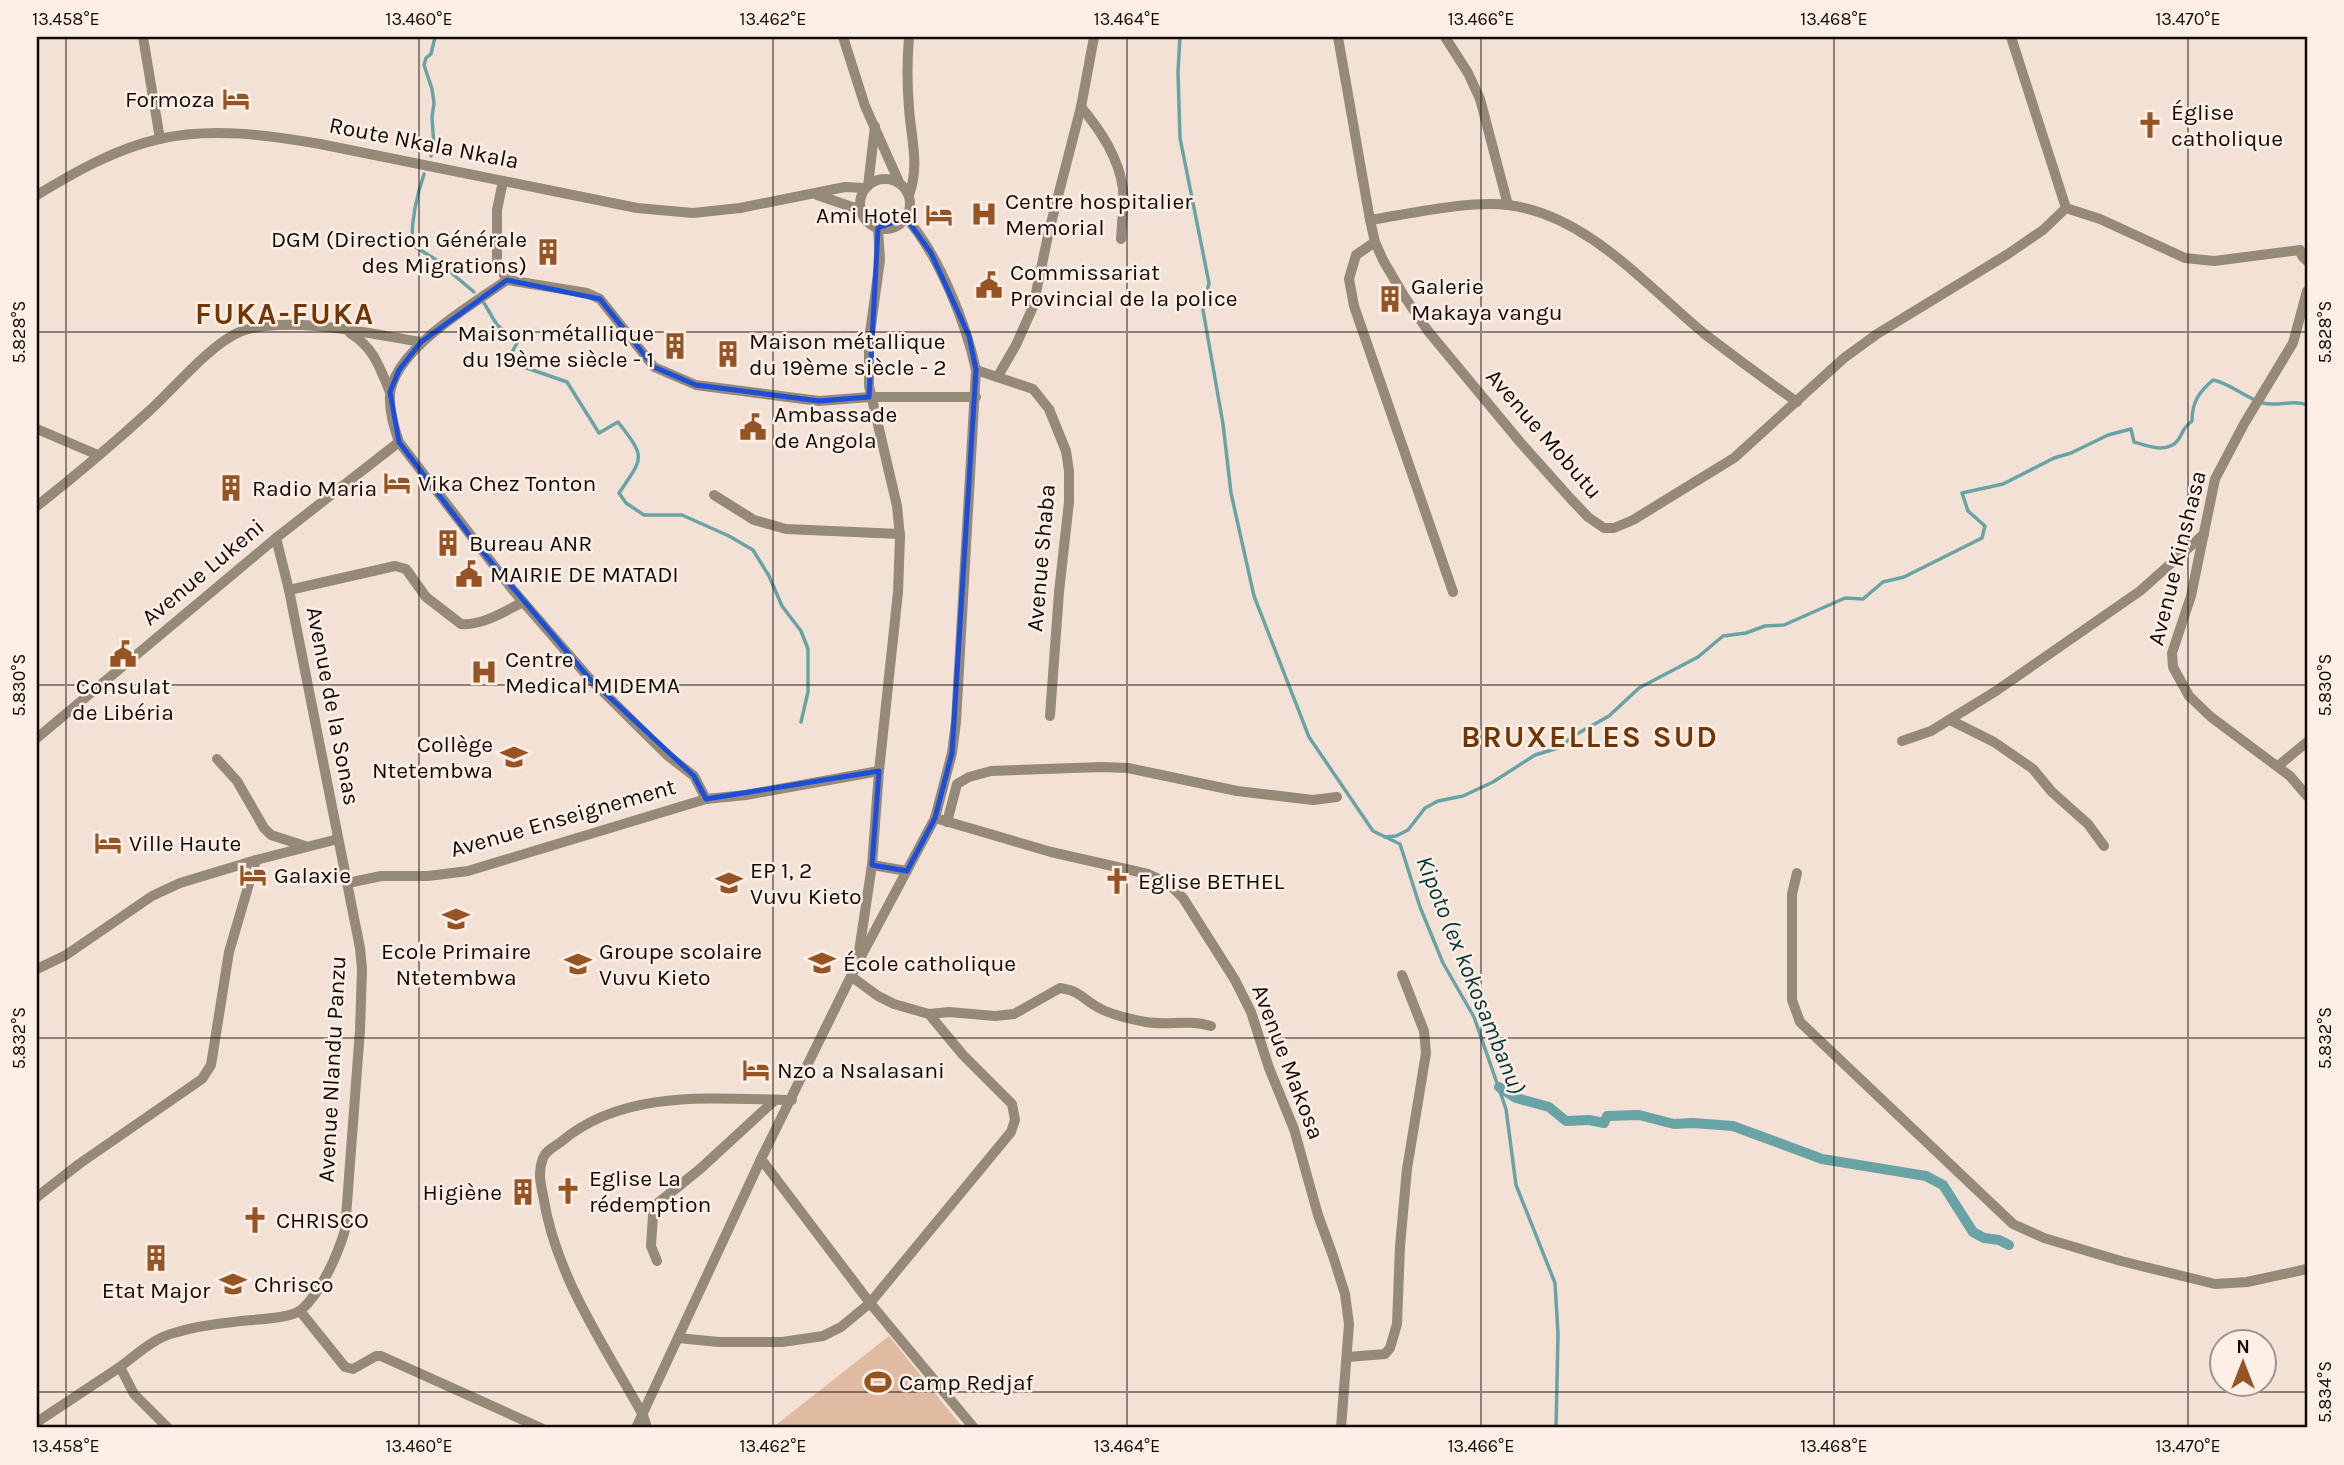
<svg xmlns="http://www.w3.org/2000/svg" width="2344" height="1465" viewBox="0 0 2344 1465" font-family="Karla,sans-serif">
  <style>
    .green { fill: #e0baa1 }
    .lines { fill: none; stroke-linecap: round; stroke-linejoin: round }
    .stream { stroke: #68a4a6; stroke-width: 3.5 }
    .canal { stroke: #68a4a6; stroke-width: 10 }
    .street { stroke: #958978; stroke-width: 10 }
    .marked { fill: none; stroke: #1d4ed8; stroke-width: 5; stroke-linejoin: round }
    .ticks { fill: none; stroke: #110b07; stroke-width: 2; stroke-opacity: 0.45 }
    .labels { text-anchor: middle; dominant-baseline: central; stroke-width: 5; stroke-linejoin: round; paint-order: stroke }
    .poi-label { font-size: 23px; fill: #110b07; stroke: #feefe6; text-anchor: start }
    .street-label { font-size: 23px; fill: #110b07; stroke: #feefe6 }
    .water-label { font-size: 24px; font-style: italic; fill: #003a3c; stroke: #feefe6 }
    .district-label { font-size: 30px; font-weight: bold; letter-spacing: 2px; fill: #713605; stroke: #feefe6 }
    .neatline { fill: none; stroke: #110b07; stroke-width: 2.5 }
    .ticks-label { font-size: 18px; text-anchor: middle; fill: #110b07 }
  </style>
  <rect width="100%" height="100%" fill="#f4e1d6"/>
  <polygon class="green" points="889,1336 963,1428 772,1428"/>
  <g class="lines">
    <g class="stream">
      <polyline points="1180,37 1178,72 1180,138 1209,283 1203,310 1223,424 1231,493 1254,596 1309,737 1373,831 1400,844 1420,907 1443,963 1474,1017 1506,1109 1516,1185 1555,1283 1558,1334 1556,1428"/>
      <polyline points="431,156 434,147 432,117 434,103 432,89 424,65 426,58 431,54 435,37"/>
      <path d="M424,174C416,198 411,220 412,245L435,259L474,292"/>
      <path d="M484,303L497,325L518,341L509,358L524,367L567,382L599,433L618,422C647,459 643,457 619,493L626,503L644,515H682L729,536L753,550L769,576L782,606L801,631L808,649V692L801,722"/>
      <path d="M1385,837L1396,836L1408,830L1425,808L1438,801L1463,796L1493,782L1535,755L1558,748L1575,735L1609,716L1639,688L1698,657L1723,636L1746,633L1765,626L1784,625L1845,598L1863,599L1883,582L1904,577L1982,538L1985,526L1968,511L1962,493L2003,484L2054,458L2071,453L2108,435L2131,429L2134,442C2147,446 2168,454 2178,440C2185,430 2181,430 2192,421C2192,402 2199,392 2213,380C2232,384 2245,398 2263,403C2278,407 2293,399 2307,405"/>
    </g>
    <polyline class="canal" points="1499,1087 1516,1098 1549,1107 1566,1121 1589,1120 1604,1123 1607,1116 1639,1115 1674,1124 1693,1123 1733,1126 1822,1159 1926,1176 1943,1185 1973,1232 1984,1238 1999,1240 2009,1245"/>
    <g class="street">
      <polyline points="143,37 160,139"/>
      <polyline points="843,37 865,106 899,182"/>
      <path d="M909,37C907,61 907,84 909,108C911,138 920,166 909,195"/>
      <polyline points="1338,37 1370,220 1375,242 1383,260 1404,296 1428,331 1520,442 1570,498 1588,517 1604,528 1614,528 1633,520 1734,458 1844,358 1877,334 2008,254 2043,230 2066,208"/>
      <polyline points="1445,37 1468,73 1480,99 1508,205"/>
      <polyline points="2011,37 2066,208"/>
      <path d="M1081,107C1101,131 1119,158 1123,189C1124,205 1122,223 1121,239"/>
      <circle cx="885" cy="204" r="25"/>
      <polyline points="503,181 497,210 497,263 507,280"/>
      <polyline points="868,186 875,126"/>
      <path d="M37,195C75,172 115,149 159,139C212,127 267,135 320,144L637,208L693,213L740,208L845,187L865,188"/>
      <polyline points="817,195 861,210"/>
      <polyline points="2066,208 2100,219 2185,258 2214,261 2300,250"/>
      <path d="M1370,220C1409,214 1470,200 1508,205C1588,215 1647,287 1706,335C1736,358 1766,380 1797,402"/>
      <polyline points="1375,242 1356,255 1349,279 1354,306 1453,592"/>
      <polyline points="2300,250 2302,256 2307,261"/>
      <polyline points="2307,291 2293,343 2244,424 2215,479 2191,596 2172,653 2173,667 2189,696 2211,717 2290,776 2307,796"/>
      <path d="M350,333C374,348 379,366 390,392"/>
      <polyline points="976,370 1033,389 1049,409 1066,451 1069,471 1069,502 1059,592 1050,716"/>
      <polyline points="998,376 1016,345 1033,307 1049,231 1081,107 1094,37"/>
      <polyline points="37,429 98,455"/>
      <polyline points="714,495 754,520 786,529 900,534"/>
      <path d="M37,506C75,476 112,445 148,412C174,389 213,340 245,330C295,316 370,334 421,342"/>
      <path d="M289,590L395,566L406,569L426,597L461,624C482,626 505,611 523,602"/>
      <polyline points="1950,720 1994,742 2033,769 2052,792 2088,824 2104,846"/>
      <polyline points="37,738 276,538 399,442"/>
      <polyline points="1902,741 1931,731 1996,691 2140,591 2204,534"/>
      <polyline points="217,759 237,781 264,828 271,835 305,846"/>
      <polyline points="2278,766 2307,742"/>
      <path d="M706,799L694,776L667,755L589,678L512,589L399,442C394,427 389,411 390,395C393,350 473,304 507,280L587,293L600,299L654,367L696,385L819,401L870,397H976"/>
      <polyline points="935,818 1051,852 1148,874 1168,883 1183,898 1235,980 1251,1012 1269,1068 1294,1129 1318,1215 1333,1256 1345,1294 1349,1324 1341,1428"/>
      <polyline points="947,822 957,784 969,777 991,771 1102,767 1128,768 1237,791 1313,800 1337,797"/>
      <polyline points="872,865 907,871"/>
      <polyline points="1797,873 1792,894 1792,1000 1800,1022 2013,1224 2044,1238 2121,1261 2215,1284 2247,1282 2307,1269"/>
      <polyline points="348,883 381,876 428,876 468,871 706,799 746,795 879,771"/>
      <polyline points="858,958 872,865 879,771 898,592 900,537 897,506 869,386 869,340 880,260 878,228"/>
      <polyline points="37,969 66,955 152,896 180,883 256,860 338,839"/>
      <path d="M852,977L878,996L894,1004L929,1014L949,1012L995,1016L1014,1014L1060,988C1079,991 1080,996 1094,1005C1107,1014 1130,1019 1146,1022C1170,1026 1186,1019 1211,1026"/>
      <polyline points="761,1159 870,1303 974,1428"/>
      <polyline points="37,1197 79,1164 202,1079 211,1065 229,952 256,860"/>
      <polyline points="657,1261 651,1246 653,1215 658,1203 700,1169 775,1100"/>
      <polyline points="300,1311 345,1367 353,1369 376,1356 381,1356 541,1428"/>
      <polyline points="678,1338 719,1342 782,1342 823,1336 841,1327 870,1303 1011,1132 1015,1120 1012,1104 963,1055 929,1014"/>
      <polyline points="1348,1357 1385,1354 1390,1348 1397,1324 1400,1246 1407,1169 1426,1053 1424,1031 1402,975"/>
      <polyline points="37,1422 120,1367"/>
      <path d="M168,1428L134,1394L120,1367C137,1354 154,1338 174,1333C193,1327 214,1324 233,1322C249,1319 288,1320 301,1310C321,1293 338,1254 345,1230L360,1030L362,969L360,948L289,590L276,538"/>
      <path d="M636,1428L761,1159L857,964L935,818L952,753L956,722L976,370C966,323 938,253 906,218"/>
      <path d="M647,1428L643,1415C604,1345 555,1275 543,1195C540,1181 538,1171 543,1158C546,1150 556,1146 562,1141C625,1088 716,1099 792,1100"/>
    </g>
  </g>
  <path class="marked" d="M906,218L931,253L969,336L976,370L952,753L935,818L907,871L872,865L879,771L706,799L694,776L589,678L476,544L399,442L390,392L399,370L421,342L507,280L600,299L654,367L696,385L819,401L869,397L878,228Z"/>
  <path class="ticks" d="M66,37V1428M419,37V1428M773,37V1428M1127,37V1428M1481,37V1428M1834,37V1428M2188,37V1428M37,332H2307M37,685H2307M37,1038H2307M37,1392H2307"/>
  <defs>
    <symbol id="hotel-bare" viewBox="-9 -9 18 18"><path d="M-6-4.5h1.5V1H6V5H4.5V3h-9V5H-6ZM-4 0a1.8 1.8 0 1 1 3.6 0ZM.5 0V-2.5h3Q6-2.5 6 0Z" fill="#965323" stroke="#feefe6" stroke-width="2.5" paint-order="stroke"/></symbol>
    <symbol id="church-bare" viewBox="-9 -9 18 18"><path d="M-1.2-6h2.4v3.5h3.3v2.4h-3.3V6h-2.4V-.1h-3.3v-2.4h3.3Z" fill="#965323" stroke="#feefe6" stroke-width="2.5" paint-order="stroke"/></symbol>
    <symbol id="hospital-bare" viewBox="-9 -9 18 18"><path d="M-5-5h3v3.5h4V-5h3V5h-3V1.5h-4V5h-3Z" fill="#965323" stroke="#feefe6" stroke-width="2.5" paint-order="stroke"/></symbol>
    <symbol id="building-bare" viewBox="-9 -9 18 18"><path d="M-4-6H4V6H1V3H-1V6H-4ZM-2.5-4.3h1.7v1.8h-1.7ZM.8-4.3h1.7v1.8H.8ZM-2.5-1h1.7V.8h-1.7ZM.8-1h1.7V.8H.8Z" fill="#965323" stroke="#feefe6" stroke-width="2.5" paint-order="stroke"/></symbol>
    <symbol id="civic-bare" viewBox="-9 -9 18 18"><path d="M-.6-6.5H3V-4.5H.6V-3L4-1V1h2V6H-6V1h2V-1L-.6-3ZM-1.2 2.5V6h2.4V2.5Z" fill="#965323" stroke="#feefe6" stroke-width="2.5" paint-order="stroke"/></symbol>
    <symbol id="school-bare" viewBox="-9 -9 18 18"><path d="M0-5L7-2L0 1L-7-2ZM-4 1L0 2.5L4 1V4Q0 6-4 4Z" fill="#965323" stroke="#feefe6" stroke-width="2.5" paint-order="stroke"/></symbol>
    <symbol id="stadium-bare" viewBox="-9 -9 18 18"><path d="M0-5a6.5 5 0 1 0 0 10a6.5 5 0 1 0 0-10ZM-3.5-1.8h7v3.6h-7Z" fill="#965323" stroke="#feefe6" stroke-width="2.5" paint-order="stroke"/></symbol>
  </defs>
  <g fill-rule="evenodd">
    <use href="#hotel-bare" x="217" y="80" width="38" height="38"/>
    <use href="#church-bare" x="2131" y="106" width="38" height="38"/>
    <use href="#hospital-bare" x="965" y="195" width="38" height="38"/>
    <use href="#hotel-bare" x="920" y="196" width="38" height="38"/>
    <use href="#building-bare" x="529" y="233" width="38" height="38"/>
    <use href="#civic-bare" x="970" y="266" width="38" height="38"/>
    <use href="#building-bare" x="1371" y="280" width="38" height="38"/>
    <use href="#building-bare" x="656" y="327" width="38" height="38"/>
    <use href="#building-bare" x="709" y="335" width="38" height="38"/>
    <use href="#civic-bare" x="734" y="408" width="38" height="38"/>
    <use href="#hotel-bare" x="378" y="464" width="38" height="38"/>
    <use href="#building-bare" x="212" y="469" width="38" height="38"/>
    <use href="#building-bare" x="429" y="524" width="38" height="38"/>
    <use href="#civic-bare" x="450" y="555" width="38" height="38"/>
    <use href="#civic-bare" x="104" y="635" width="38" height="38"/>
    <use href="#hospital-bare" x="465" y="653" width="38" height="38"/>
    <use href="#school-bare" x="495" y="738" width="38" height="38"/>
    <use href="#hotel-bare" x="89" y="824" width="38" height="38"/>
    <use href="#hotel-bare" x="234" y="856" width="38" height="38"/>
    <use href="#church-bare" x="1098" y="862" width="38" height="38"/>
    <use href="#school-bare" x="710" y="864" width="38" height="38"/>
    <use href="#school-bare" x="437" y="900" width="38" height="38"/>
    <use href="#school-bare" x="803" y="944" width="38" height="38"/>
    <use href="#school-bare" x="559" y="945" width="38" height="38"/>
    <use href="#hotel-bare" x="737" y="1051" width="38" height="38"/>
    <use href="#church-bare" x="549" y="1172" width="38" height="38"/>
    <use href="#building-bare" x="504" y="1173" width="38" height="38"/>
    <use href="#church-bare" x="236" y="1201" width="38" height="38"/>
    <use href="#building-bare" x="137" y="1239" width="38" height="38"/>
    <use href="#school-bare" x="214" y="1265" width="38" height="38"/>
    <use href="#stadium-bare" x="859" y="1363" width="38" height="38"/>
  </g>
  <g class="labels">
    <g class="poi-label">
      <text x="215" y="99" text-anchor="end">Formoza</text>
      <text x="2171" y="112">Église<tspan x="2171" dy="26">catholique</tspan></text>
      <text x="1005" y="201">Centre hospitalier<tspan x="1005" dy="26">Memorial</tspan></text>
      <text x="918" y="215" text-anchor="end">Ami Hotel</text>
      <text x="527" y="239" text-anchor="end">DGM (Direction Générale<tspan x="527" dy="26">des Migrations)</tspan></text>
      <text x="1010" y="272">Commissariat<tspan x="1010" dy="26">Provincial de la police</tspan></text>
      <text x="1411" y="286">Galerie<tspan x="1411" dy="26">Makaya vangu</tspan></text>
      <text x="654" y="333" text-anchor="end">Maison métallique<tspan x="654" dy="26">du 19ème siècle - 1</tspan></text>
      <text x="749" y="341">Maison métallique<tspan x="749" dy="26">du 19ème siècle - 2</tspan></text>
      <text x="774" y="414">Ambassade<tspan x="774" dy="26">de Angola</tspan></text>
      <text x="418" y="483">Vika Chez Tonton</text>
      <text x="252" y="488">Radio Maria</text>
      <text x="469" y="543">Bureau ANR</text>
      <text x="490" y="574">MAIRIE DE MATADI</text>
      <text x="505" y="659">Centre<tspan x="505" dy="26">Medical MIDEMA</tspan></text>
      <text x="123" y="686" text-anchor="middle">Consulat<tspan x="123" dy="26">de Libéria</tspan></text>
      <text x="493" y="744" text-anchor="end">Collège<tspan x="493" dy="26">Ntetembwa</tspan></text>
      <text x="129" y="843">Ville Haute</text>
      <text x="750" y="870">EP 1, 2<tspan x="750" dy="26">Vuvu Kieto</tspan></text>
      <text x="274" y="875">Galaxie</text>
      <text x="1138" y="881">Eglise BETHEL</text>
      <text x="456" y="951" text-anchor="middle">Ecole Primaire<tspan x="456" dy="26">Ntetembwa</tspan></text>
      <text x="599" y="951">Groupe scolaire<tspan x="599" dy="26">Vuvu Kieto</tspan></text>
      <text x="843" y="963">École catholique</text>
      <text x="777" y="1070">Nzo a Nsalasani</text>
      <text x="589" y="1178">Eglise La<tspan x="589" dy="26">rédemption</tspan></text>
      <text x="502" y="1192" text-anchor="end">Higiène</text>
      <text x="276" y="1220">CHRISCO</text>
      <text x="254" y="1284">Chrisco</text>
      <text x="156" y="1290" text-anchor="middle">Etat Major</text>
      <text x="899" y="1382">Camp Redjaf</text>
    </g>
    <g class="street-label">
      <text transform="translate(424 143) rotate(11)">Route Nkala Nkala</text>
      <text transform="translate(1544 434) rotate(49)">Avenue Mobutu</text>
      <text transform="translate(1041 558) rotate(-85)">Avenue Shaba</text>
      <text transform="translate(2177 558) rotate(-76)">Avenue Kinshasa</text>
      <text transform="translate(203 572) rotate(-40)">Avenue Lukeni</text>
      <text transform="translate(333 706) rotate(79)">Avenue de la Sonas</text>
      <text transform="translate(563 818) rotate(-16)">Avenue Enseignement</text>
      <text transform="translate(1288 1062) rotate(69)">Avenue Makosa</text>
      <text transform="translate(332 1069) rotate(-87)">Avenue Nlandu Panzu</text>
    </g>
    <g class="water-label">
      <text transform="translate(1471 975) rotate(68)">Kipoto (ex kokosambanu)</text>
    </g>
    <g class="district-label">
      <text x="285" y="314">FUKA-FUKA</text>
      <text x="1590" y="737">BRUXELLES SUD</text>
    </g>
  </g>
  <rect width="2344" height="1465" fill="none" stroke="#feefe6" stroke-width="77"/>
  <g transform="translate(2243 1363)"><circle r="33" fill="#feefe6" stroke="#9f948d" stroke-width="2"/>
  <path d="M0-5L12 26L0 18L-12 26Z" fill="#965323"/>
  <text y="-10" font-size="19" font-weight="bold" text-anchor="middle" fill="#110b07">N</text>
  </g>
  <rect x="38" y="38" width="2268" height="1388" class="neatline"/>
  <g class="ticks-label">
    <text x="66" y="25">13.458°E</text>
    <text x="419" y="25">13.460°E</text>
    <text x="773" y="25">13.462°E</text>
    <text x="1127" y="25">13.464°E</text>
    <text x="1481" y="25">13.466°E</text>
    <text x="1834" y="25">13.468°E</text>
    <text x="2188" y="25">13.470°E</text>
    <text transform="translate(19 332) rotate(-90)" y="6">5.828°S</text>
    <text transform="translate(2325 332) rotate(-90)" y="6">5.828°S</text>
    <text transform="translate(19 685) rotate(-90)" y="6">5.830°S</text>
    <text transform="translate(2325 685) rotate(-90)" y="6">5.830°S</text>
    <text transform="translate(19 1038) rotate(-90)" y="6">5.832°S</text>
    <text transform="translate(2325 1038) rotate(-90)" y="6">5.832°S</text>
    <text transform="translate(2325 1392) rotate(-90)" y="6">5.834°S</text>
    <text x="66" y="1452">13.458°E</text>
    <text x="419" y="1452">13.460°E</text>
    <text x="773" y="1452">13.462°E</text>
    <text x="1127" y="1452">13.464°E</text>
    <text x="1481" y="1452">13.466°E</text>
    <text x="1834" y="1452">13.468°E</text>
    <text x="2188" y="1452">13.470°E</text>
  </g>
</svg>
